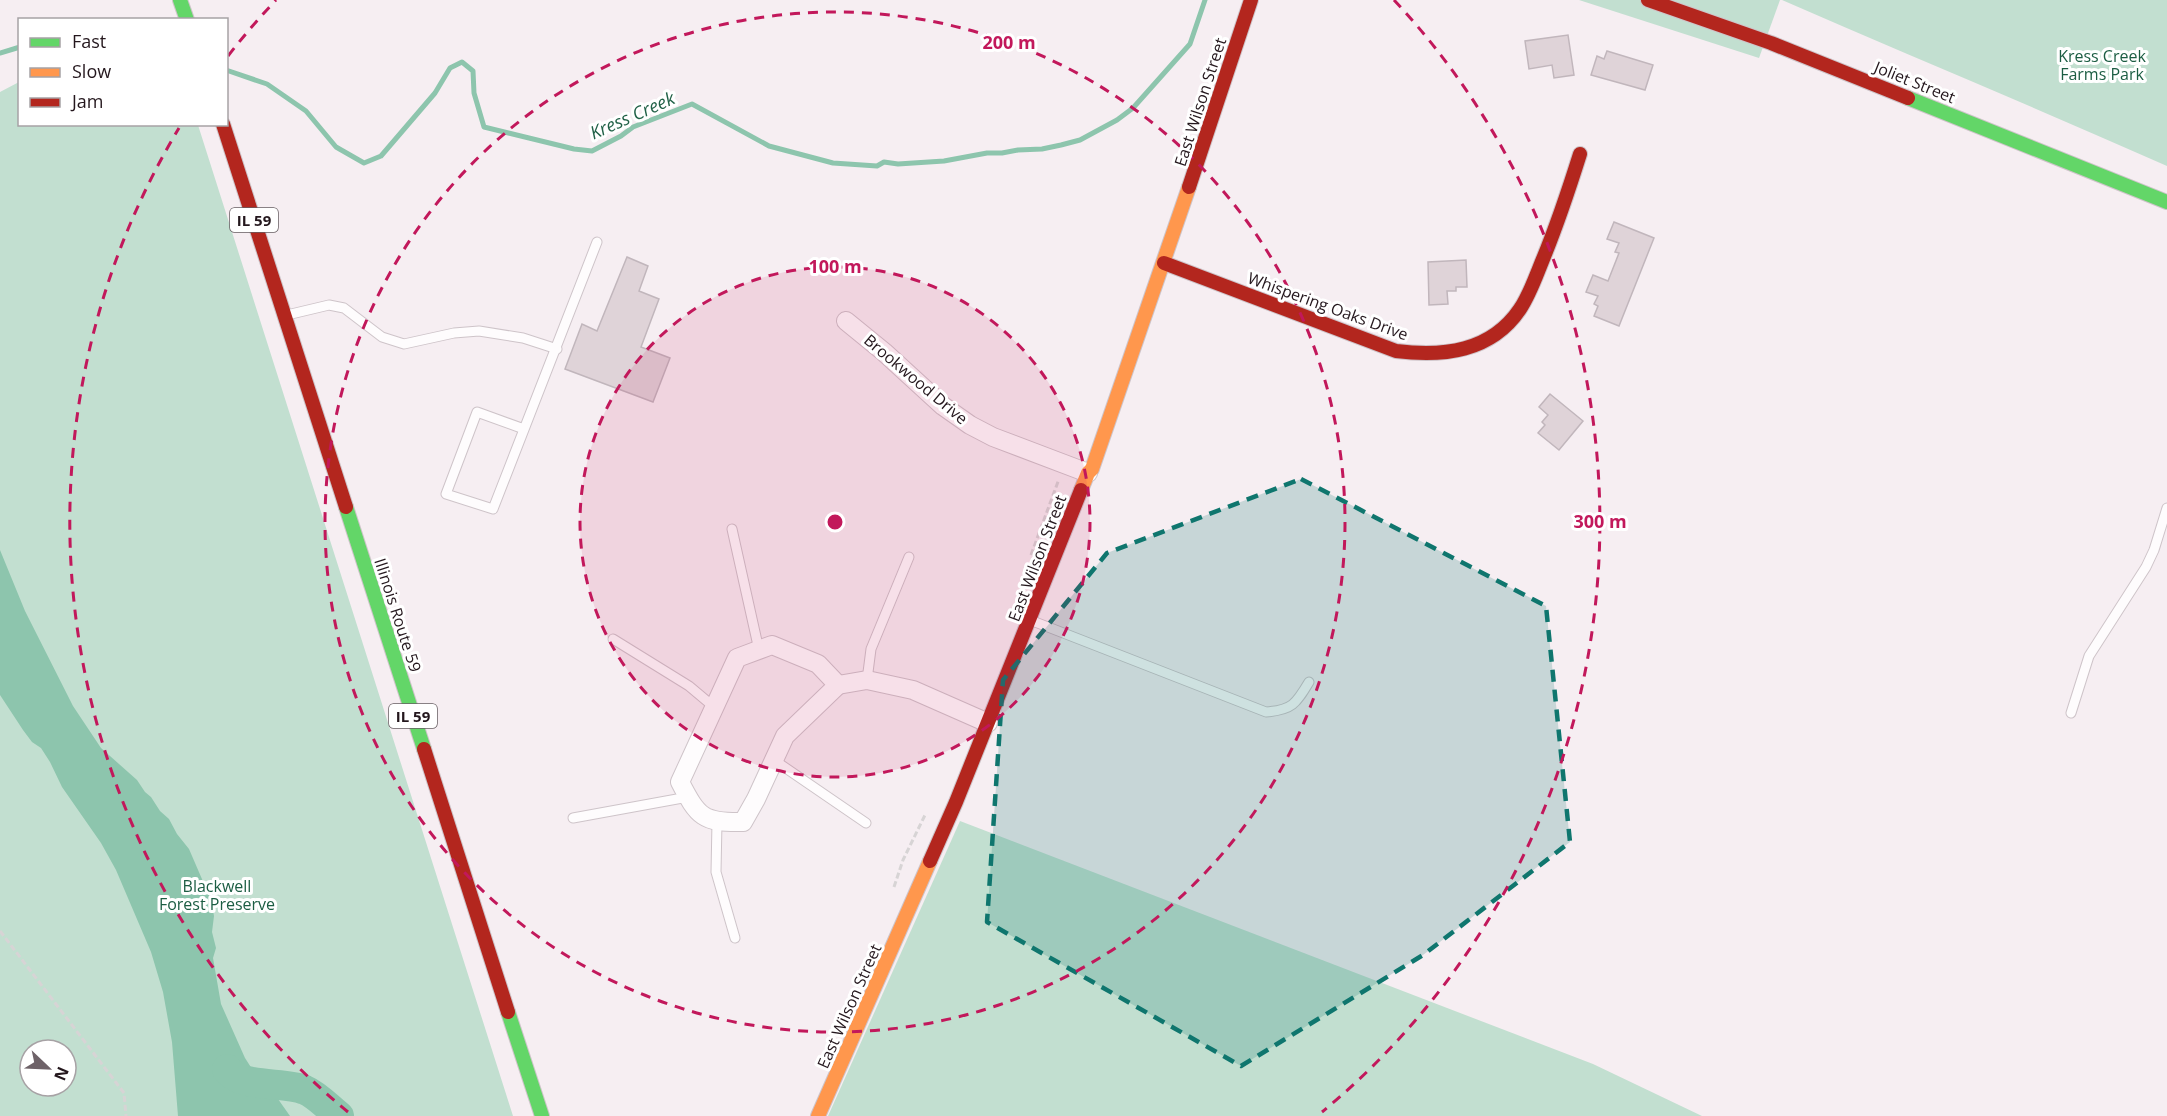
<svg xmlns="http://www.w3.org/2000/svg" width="2167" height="1116" viewBox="0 0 2167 1116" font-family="'Open Sans',sans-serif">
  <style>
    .green { fill: #c2dfd0; fill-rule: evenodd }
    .water { fill: #8dc5ad }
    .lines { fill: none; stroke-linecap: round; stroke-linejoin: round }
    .stream { stroke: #8dc5ad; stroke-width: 5 }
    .river { stroke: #8dc5ad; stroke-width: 30 }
    .building { fill: #dfd3d8; stroke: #c1b6bc; stroke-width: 1.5 }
    .lane-casing { stroke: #cec4c9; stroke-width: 11 }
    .street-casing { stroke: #cec4c9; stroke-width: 20 }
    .fast-casing { stroke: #cec4c9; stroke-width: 16 }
    .slow-casing { stroke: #cec4c9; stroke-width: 16 }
    .jam-casing { stroke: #cec4c9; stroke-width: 16 }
    .path { stroke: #d7d4d5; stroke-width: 3; stroke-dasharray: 6 3; stroke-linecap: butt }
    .lane { stroke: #fefcfd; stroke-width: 9 }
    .street { stroke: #fefcfd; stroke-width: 18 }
    .fast { stroke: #63d668; stroke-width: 14 }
    .slow { stroke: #ff974d; stroke-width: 14 }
    .jam { stroke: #b3261e; stroke-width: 14 }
    .marked { fill: #0f766e; fill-opacity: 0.2; stroke: #0f766e; stroke-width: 4.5; stroke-dasharray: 12 8; stroke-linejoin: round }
    .ring { fill: none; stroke: #c2185b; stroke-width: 3; stroke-dasharray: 10 8 }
    .labels { text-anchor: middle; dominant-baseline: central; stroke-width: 6; stroke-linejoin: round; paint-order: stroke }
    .shield { fill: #fff; stroke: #665d61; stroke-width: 1.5 }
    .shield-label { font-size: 15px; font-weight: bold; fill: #24171d }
    .park-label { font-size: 16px; fill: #1c5d43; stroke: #fff }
    .street-label { font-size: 16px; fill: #24171d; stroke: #fff }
    .water-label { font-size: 18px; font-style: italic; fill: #216147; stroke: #fff }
    .centre { fill: #c2185b; stroke: #fff; stroke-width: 3 }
    .ring-label { font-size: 18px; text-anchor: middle; font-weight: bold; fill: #c2185b; stroke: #fff; stroke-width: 6; stroke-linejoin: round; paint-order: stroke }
  </style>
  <rect width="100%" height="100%" fill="#f6eef2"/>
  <g class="green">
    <polygon points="1579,0 1780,0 1759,58"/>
    <path d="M1782,0H2167V166C2039,109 1910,56 1782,0Z"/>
    <path d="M19,82L20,124L198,125L513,1116H0V92ZM30,1050H66V1086H30Z"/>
    <polygon points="960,821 1593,1064 1702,1116 828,1116"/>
  </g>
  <polygon class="water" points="0,550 25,611 73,706 101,748 137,780 145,792 151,797 160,811 169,819 177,834 189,849 211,900 214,916 212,932 216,948 213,958 221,1004 245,1058 254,1072 278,1099 290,1116 178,1116 172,1042 163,992 151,952 116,870 101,843 62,787 50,762 41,748 32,742 23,730 0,695"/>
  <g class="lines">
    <g class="stream">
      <polyline points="0,53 20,47"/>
      <polyline points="226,70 267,84 306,111 336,147 364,163 381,156 435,93 450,68 462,62 473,71 474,93 484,127 574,149 592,151 621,136 633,127 692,104 769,146 833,163 877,166 884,162 898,164 944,161 987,153 1002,153 1018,150 1042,149 1061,145 1080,140 1117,120 1133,108 1190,44 1205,0"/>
    </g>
    <path class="river" d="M227,1069C240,1089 285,1081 305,1090C317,1095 329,1108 339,1116"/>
  </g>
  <g class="building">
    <polygon points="1568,35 1574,75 1554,78 1552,65 1529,69 1525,41"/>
    <polygon points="1607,51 1653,65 1645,90 1591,75 1597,56 1604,59"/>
    <polygon points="1614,222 1654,238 1619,326 1594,316 1598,306 1594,304 1598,296 1586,292 1593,275 1608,281 1619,253 1615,252 1619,243 1607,239"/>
    <polygon points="627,257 648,266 639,291 659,299 641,347 670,358 653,402 565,369 582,324 597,331"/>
    <polygon points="1466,260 1467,287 1456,287 1456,291 1447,291 1448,304 1429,305 1428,262"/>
    <polygon points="1550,394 1583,421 1559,450 1538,433 1545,425 1542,422 1548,415 1539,407"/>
  </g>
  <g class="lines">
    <defs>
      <g id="lane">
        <polyline points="287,315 329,305 344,308 382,337 404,344 454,333 479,331 523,338 557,349"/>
        <polyline points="524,429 477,412 446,494 493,509 597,242"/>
        <polyline points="732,529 759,650"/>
        <path d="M1030,620L1266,712C1292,710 1296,704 1309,682"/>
        <polyline points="613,639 689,686 714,707"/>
        <polyline points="867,680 871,649 909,557"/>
        <polyline points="2071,713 2089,656 2146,567 2154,550 2167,508"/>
        <polyline points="774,760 866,823"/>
        <polyline points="573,818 688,797"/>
        <polyline points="717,822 716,872 735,938"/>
      </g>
      <g id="street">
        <polyline points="846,321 884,352 943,406 970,425 993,437 1088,473"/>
        <path d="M772,645L818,664L838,685L785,736L756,799L743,822C703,823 698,817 680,782L737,658Z"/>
        <polyline points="838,685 867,680 913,690 988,723"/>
      </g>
      <g id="fast">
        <polyline points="180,0 187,20"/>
        <polyline points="1908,98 2167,202"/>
        <polyline points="346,507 424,749"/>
        <polyline points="508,1012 542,1116"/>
      </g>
      <g id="slow">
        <polyline points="1081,490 1088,473 1092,469 1189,187"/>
        <polyline points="818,1116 930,861"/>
      </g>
      <g id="jam">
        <polyline points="1648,0 1771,43 1908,98"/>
        <polyline points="223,124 346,507"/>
        <polyline points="1189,187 1251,0"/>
        <path d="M1164,263L1396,351C1443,357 1491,352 1520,309C1530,294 1536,276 1543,259C1557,225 1569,189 1580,154"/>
        <polyline points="424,749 508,1012"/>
        <polyline points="930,861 956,802 1081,490"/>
      </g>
    </defs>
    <use href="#lane" class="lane-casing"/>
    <use href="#street" class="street-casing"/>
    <use href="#fast" class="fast-casing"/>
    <use href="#slow" class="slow-casing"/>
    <use href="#jam" class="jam-casing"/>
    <g class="path">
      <polyline points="1031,555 1059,479"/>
      <polyline points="894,887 903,860 926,813"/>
      <polyline points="0,931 124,1093 126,1116"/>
    </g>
    <use href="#lane" class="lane"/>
    <use href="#street" class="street"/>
    <use href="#fast" class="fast"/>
    <use href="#slow" class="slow"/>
    <use href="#jam" class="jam"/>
  </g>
  <path class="marked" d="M1301,479L1546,606L1570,842L1423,955L1241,1066L987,922L1003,680L1107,553Z"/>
  <circle cx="835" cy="522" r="255" fill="#c2185b" fill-opacity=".12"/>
  <g class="ring">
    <circle cx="835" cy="522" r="255"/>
    <circle cx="835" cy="522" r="510"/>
    <path d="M348 1112A765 765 0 0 1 179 128M228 56A765 765 0 0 1 276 0M1394 0A765 765 0 0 1 1322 1112"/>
  </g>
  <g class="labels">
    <g class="shield">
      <rect x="230" y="208" width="48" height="24" rx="4.5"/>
      <rect x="389" y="704" width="48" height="24" rx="4.5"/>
    </g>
    <g class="shield-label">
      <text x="254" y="220">IL 59</text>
      <text x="413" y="716">IL 59</text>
    </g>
    <g class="park-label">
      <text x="2102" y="56">Kress Creek<tspan x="2102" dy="18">Farms Park</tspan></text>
      <text x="217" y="886">Blackwell<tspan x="217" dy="18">Forest Preserve</tspan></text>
    </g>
    <g class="street-label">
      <text transform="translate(1915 82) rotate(22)">Joliet Street</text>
      <text transform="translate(1200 102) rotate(-72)">East Wilson Street</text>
      <text transform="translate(1328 306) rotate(20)">Whispering Oaks Drive</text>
      <text transform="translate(916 379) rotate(40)">Brookwood Drive</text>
      <text transform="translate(1037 558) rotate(-69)">East Wilson Street</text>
      <text transform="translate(398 615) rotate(72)">Illinois Route 59</text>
      <text transform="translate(849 1006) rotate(-66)">East Wilson Street</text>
    </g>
    <g class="water-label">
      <text transform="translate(632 115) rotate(-24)">Kress Creek</text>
    </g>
  </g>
  <circle cx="835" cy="522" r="9" class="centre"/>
  <g class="ring-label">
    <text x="1009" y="49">200 m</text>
    <text x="835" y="273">100 m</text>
    <text x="1600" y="528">300 m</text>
  </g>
  <rect x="18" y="18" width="210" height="108" fill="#ffffff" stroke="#a7a2a5" stroke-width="1.5"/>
  <rect x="30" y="38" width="30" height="9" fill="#63d668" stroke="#a7a2a5" stroke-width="1.5"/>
  <text x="72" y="48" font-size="18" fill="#24171d">Fast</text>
  <rect x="30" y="68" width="30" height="9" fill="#ff974d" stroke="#a7a2a5" stroke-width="1.5"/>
  <text x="72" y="78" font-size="18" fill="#24171d">Slow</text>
  <rect x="30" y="98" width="30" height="9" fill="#b3261e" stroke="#a7a2a5" stroke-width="1.5"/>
  <text x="72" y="108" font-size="18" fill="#24171d">Jam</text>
  <g transform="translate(48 1068) rotate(113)"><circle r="28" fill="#ffffff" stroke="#a7a2a5" stroke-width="1.5"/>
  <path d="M0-4.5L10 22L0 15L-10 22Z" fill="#6e6268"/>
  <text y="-9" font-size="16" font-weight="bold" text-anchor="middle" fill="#24171d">N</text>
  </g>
</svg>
